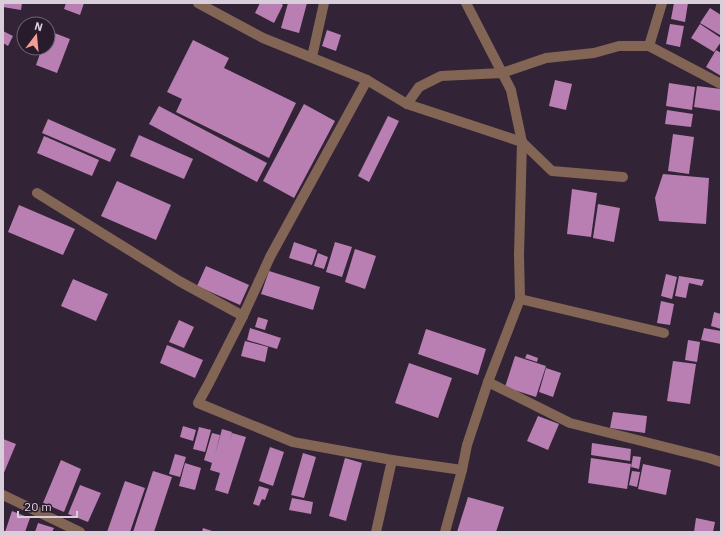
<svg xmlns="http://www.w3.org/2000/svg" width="724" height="535" viewBox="0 0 724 535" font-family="'IBM Plex Sans',sans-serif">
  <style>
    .building { fill: #b97fb2 }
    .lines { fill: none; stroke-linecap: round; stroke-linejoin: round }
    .minor { stroke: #826555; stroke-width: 10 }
  </style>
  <rect width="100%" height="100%" fill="#322436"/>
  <g class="building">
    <polygon points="3,3 22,3 21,10 3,7"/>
    <polygon points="66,3 84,3 80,15 64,9"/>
    <polygon points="260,3 280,3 283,5 274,23 255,13"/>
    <polygon points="288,3 307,3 299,33 281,28"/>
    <polygon points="674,3 688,3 685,22 671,19"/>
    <polygon points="710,8 721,15 720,35 700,23"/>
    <polygon points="670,24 684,26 680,47 666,44"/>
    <polygon points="700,24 721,38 721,42 714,52 691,38"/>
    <polygon points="327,30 341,35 336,51 322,46"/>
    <polygon points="3,31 13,36 8,46 3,43"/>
    <polygon points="49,31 70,39 57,73 36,65 42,48 48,48"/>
    <polygon points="193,40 229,58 224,68 296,103 269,158 176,112 182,99 167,92"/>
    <polygon points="716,50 721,53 721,76 706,67"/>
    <polygon points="555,80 572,84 566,110 549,106"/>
    <polygon points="669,83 695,87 692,110 666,106"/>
    <polygon points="697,86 721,89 721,111 694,107"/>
    <polygon points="304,104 335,121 294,198 263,181"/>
    <polygon points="159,106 267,163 257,182 149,124"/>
    <polygon points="667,110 693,114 691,127 665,124"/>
    <polygon points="388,116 399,121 369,182 358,176"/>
    <polygon points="48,119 116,149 110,162 42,133"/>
    <polygon points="673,134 694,137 689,174 668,171"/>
    <polygon points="139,135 193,159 184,179 130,156"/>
    <polygon points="44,136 99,160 92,176 37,153"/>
    <polygon points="663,174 709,178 706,224 659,221 655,198"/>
    <polygon points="117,181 171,205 156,240 101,216"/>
    <polygon points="572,189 597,193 591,237 567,234"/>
    <polygon points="598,204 620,208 614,242 593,238"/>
    <polygon points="19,205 75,229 63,255 8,232"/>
    <polygon points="294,242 317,250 312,265 289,258"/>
    <polygon points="335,242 352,247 342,277 326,272"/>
    <polygon points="355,249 376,256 365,289 345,282"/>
    <polygon points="318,253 328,257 324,269 314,266"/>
    <polygon points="206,266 249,285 240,305 197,286"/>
    <polygon points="269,271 320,287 313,310 261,294"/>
    <polygon points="666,274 677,277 672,299 661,296"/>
    <polygon points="679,276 704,280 702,286 689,283 686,298 675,296"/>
    <polygon points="73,279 108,294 96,321 61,306"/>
    <polygon points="661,301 674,304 670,325 657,323"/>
    <polygon points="714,312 721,314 721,329 711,326"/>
    <polygon points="258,317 268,320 265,330 255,327"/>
    <polygon points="179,320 194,327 184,348 169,342"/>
    <polygon points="250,328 281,338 277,349 247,340"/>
    <polygon points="704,328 721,331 721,344 701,340"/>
    <polygon points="426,329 486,349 478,375 418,354"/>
    <polygon points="688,340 700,342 697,362 685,360"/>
    <polygon points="245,341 268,347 265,362 241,356"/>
    <polygon points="167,345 203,360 195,378 160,363"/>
    <polygon points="527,354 538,358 537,362 525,358"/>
    <polygon points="515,356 546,366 536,397 505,387"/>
    <polygon points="673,361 696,364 690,404 667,401"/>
    <polygon points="409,363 452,378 438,418 395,403"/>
    <polygon points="546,368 561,373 553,397 539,392"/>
    <polygon points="613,412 647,416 645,433 610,428"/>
    <polygon points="538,416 559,424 548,450 527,441"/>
    <polygon points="183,426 196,430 193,441 180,437"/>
    <polygon points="199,427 211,430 205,452 193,449"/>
    <polygon points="222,429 232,432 230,441 232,433 246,437 228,494 215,490 220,473 210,470 212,463 204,460 212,433 220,435 215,455"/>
    <polygon points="3,439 16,444 3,475"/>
    <polygon points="592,443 631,449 630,461 591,455"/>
    <polygon points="270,447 284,452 273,486 259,481"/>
    <polygon points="303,453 316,457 304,498 291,495"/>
    <polygon points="175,454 186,457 180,477 169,474"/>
    <polygon points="633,456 641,457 639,469 631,467"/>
    <polygon points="345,458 362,463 346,521 329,516"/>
    <polygon points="591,458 631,464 627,489 588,483"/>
    <polygon points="61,460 81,469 64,512 43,503"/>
    <polygon points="185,463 201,468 195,490 179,486"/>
    <polygon points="643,464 671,470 666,495 638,489"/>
    <polygon points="153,471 172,477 154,532 133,532"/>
    <polygon points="632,471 640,472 637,487 629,485"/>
    <polygon points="125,481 145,488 130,532 107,532"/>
    <polygon points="80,485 101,493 88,522 68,514"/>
    <polygon points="259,486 269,489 265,500 262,499 259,506 253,504"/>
    <polygon points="468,497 504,507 496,532 457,532"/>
    <polygon points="292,498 313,502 311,514 289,510"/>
    <polygon points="12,511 30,518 25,532 5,532"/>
    <polygon points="696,518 715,522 713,532 694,532"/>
    <polygon points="38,523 54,528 52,532 35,532"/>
    <polygon points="203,528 215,532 202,532"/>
  </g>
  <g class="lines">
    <g class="minor">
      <polyline points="198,3 263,38 367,80 407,104 522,142 519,255 520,299 488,382 467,445 462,470 445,532"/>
      <polyline points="466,3 511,90 522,142 552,171 623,177"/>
      <polyline points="649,46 662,3"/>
      <polyline points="312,57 324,3"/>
      <polyline points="367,80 270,257 243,316 209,383 198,403 293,442 392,460 462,470"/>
      <polyline points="407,104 419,87 441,76 502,73 546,58 594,53 619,46 649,46 721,84"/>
      <polyline points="37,193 179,281 243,316"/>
      <polyline points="520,299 664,333"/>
      <polyline points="488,382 570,423 709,458 721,462"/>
      <polyline points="3,495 80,532"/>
      <polyline points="376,532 392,460"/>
    </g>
  </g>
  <rect width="724" height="535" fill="none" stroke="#d7ceda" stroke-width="8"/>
  <g transform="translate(36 36) rotate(16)"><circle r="19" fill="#281b2c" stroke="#6e6372"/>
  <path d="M0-3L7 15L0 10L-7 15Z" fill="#f59c96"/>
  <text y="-6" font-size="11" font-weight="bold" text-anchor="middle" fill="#d7ceda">N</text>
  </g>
  <path d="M18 511v6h59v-6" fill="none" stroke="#d7ceda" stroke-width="2"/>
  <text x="24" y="511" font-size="12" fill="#d7ceda" stroke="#281b2c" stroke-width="3" paint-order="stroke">20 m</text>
</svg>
